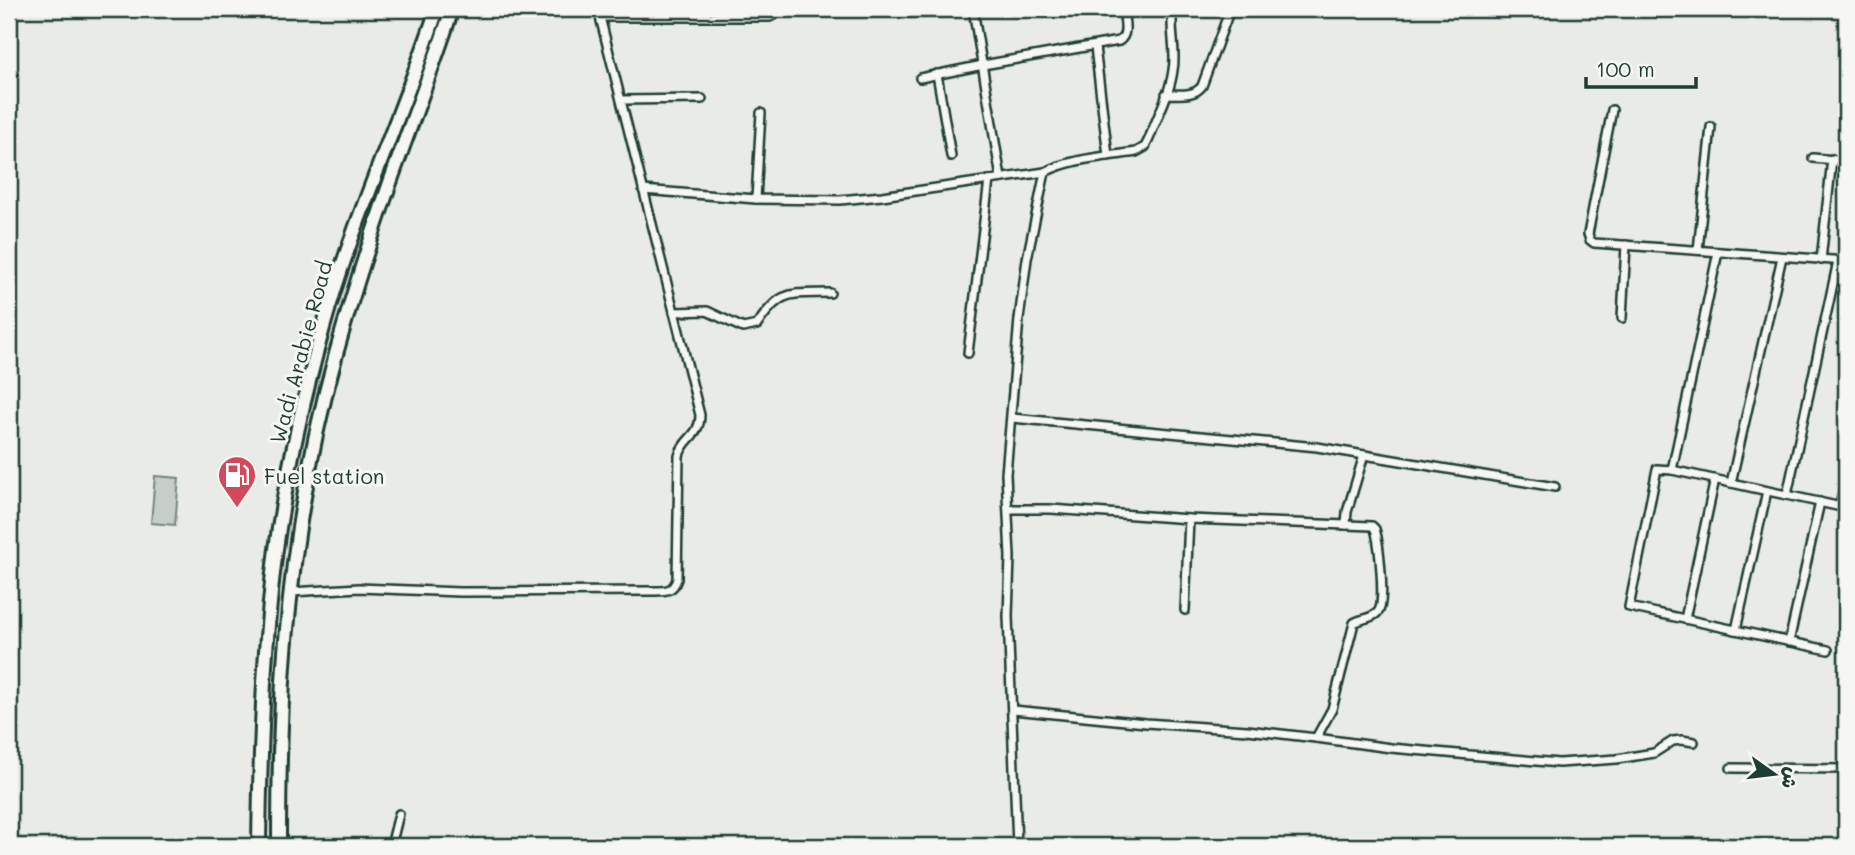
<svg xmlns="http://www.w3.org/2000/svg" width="1855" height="855" viewBox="0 0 1855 855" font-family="Mali,'Playpen Sans Arabic',sans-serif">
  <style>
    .green { fill: #c7cec9; stroke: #73867e; stroke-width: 2 }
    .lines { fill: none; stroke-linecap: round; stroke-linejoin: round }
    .minor-casing { stroke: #1f3d34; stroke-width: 12 }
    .trunk-casing { stroke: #1f3d34; stroke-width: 18 }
    .minor { stroke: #f6f6f2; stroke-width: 7 }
    .trunk { stroke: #f6f6f2; stroke-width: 12 }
    .labels { text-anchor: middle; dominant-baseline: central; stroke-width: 6; stroke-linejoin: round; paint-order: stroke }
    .street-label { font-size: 21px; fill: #1f3d34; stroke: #f6f6f2 }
    .poi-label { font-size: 21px; fill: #1f3d34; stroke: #f6f6f2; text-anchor: start }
  </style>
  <rect width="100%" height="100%" fill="#e9ebe7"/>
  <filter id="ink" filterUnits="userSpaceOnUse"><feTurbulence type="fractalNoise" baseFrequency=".0143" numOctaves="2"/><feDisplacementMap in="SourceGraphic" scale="14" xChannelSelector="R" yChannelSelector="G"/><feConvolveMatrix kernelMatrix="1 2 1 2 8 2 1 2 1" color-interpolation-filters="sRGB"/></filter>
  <g filter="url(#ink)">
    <polygon class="green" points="155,476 179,478 175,525 151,523"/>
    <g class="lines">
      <defs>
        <g id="minor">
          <polyline points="973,9 1001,178"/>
          <polyline points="910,13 931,9"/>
          <polyline points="601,17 770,17 774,15 775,9"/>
          <polyline points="1095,47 1108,156"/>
          <polyline points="937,74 951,156"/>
          <path d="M920,78L983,65L1119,41C1129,35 1124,20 1123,9"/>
          <path d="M1166,94C1178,94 1194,97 1202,86L1230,9"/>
          <polyline points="622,100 702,99"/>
          <polyline points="1612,110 1588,234 1590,240 1594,243 1846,261"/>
          <polyline points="1813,158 1846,161"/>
          <path d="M643,190L756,199L840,200L882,196L1045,172C1073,158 1105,157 1136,152L1145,147L1149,139C1157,117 1170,94 1173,70C1177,50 1169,29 1173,9"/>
          <polyline points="756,199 761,113"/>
          <polyline points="1698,250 1711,127"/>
          <polyline points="1718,252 1672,470 1846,508"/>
          <polyline points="1821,260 1832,159"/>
          <path d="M674,312L707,311L743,328L757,325C781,289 789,294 830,293"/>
          <polyline points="1622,318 1626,245"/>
          <polyline points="968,353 989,180"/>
          <polyline points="1012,418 1317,447 1555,487"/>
          <polyline points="1672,470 1657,469 1629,607 1828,650"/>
          <polyline points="1731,483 1782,257"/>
          <polyline points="1787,495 1838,261"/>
          <polyline points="1840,507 1846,477"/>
          <polyline points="1008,509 1051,509 1189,519 1346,525 1347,512 1364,455"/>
          <path d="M1346,525L1372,526L1375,529C1379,542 1386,603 1378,612C1372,619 1361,618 1354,623L1332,709L1316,738L1391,748L1559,763L1617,759L1654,753L1673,741L1682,740L1694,742"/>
          <path d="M291,592L359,588L460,592L653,591C665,591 673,592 677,579L679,456C683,438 700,437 700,415L598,9"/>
          <polyline points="1185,610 1189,519"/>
          <polyline points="1685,619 1715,479"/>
          <polyline points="1736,630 1767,491"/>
          <polyline points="1789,642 1820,502"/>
          <polyline points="1013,710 1146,723 1247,730 1316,738"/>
          <polyline points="1731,768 1846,769"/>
          <polyline points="391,846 399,814"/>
          <polyline points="1017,846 1008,616 1010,557 1006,474 1019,319 1027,259 1045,172"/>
        </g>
        <g id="trunk">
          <path d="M259,846C260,765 262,684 270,603C278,510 298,418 323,328C353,219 402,116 437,9"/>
          <path d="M279,846C279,771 280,694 288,619C296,530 312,440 336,354C350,303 366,253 383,203C405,138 431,74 452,9"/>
        </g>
      </defs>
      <use href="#minor" class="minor-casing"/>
      <use href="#trunk" class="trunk-casing"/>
      <use href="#minor" class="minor"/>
      <use href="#trunk" class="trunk"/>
    </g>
  </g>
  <defs>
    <symbol id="fuel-pin" viewBox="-11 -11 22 30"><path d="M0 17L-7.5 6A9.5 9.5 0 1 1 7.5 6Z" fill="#d1495b" stroke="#f6f6f2"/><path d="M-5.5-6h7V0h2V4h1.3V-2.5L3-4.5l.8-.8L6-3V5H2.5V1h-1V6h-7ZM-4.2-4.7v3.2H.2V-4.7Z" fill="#fff"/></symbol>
  </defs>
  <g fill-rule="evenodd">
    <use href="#fuel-pin" x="215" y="453" width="44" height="60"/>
  </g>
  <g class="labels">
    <g class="street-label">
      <text transform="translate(300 352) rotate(-75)">Wadi Arabie Road</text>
    </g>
    <g class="poi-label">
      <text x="264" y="475">Fuel station</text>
    </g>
  </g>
  <rect width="1855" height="855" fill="none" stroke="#f6f6f2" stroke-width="35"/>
  <rect x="18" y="18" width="1820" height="820" fill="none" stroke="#1f3d34" stroke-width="2.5" filter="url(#ink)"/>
  <g transform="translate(1774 774) rotate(104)" stroke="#f6f6f2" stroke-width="5" paint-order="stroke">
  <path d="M0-5L12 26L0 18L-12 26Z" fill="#1f3d34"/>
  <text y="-10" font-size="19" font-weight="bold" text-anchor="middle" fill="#1f3d34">ش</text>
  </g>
  <path d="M1586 77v10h110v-10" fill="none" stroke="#1f3d34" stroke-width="3.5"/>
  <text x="1596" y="77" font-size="21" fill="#1f3d34" stroke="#f6f6f2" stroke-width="5" paint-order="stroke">100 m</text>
</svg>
